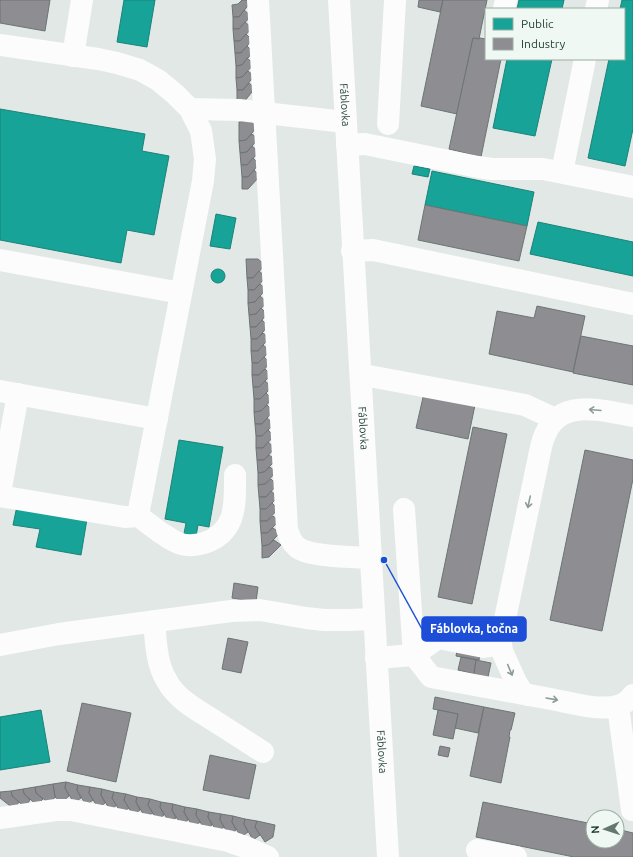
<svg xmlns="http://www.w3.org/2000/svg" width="633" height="857" viewBox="0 0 633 857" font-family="Ubuntu,sans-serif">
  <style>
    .public { fill: #17a398; stroke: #198479 }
    .industry { fill: #8d8d92; stroke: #6c7575 }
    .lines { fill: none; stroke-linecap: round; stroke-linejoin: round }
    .minor { stroke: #fbfcfb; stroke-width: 22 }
    .oneway { stroke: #8c9c96 }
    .labels { text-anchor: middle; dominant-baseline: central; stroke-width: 4; stroke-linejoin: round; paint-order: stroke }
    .street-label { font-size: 11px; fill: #1e3d30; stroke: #eff8f2 }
    .leader { fill: none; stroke: #1d4ed8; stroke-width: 1.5 }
    .callout-dot { fill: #1d4ed8; stroke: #eff8f2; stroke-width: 1.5 }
    .callout { fill: #1d4ed8; stroke: #1d4ed8; stroke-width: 1.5 }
    .callout-label { font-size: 12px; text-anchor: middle; font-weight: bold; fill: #fff }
  </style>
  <rect width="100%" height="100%" fill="#e2e8e5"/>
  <g class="public">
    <polygon points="124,0 155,0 147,47 117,42"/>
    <polygon points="519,0 564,0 562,9 517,9"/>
    <polygon points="622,0 633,0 633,129 625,166 588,158 609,59 624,59 624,9 620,9"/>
    <polygon points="507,59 552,59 535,136 493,128"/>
    <polygon points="0,109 145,134 142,151 169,156 154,235 127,230 121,263 0,240"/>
    <polygon points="414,166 430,169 428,177 412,174"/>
    <polygon points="432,171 534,192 527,226 425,205"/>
    <polygon points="216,214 236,218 230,249 210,246"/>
    <polygon points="538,222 633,242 633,276 530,254"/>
    <circle cx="218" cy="276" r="7"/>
    <polygon points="179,440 223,447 209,527 198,525 195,542 183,539 186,523 165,519"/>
    <polygon points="17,506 87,519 81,555 36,547 40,529 13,525"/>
    <polygon points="41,710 50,762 0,770 0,717"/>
  </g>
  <g class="industry">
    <polygon points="0,0 50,0 45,31 0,23"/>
    <polygon points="242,0 246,0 250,3 239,17 233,17 232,5 238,4"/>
    <polygon points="419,0 443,0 440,12 418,7"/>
    <polygon points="443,0 487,0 479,39 473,38 457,114 421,106"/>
    <polygon points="244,10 251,16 239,29 233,29 233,17 239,17"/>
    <polygon points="245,22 252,28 240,41 234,41 233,29 239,29"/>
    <polygon points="246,34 252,40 241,53 235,53 234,41 240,41"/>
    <polygon points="473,38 479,39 480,38 486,39 486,59 501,59 481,157 449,149"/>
    <polygon points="247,46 253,52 242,65 236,66 235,53 241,53"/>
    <polygon points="247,58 254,64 242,77 236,78 236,66 242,65"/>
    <polygon points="248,71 254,76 243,90 237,90 236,78 242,77"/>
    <polygon points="249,83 255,88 244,102 237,102 237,90 243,90"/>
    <polygon points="250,121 257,127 246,140 239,141 239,122"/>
    <polygon points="252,134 258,139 247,152 240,153 239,141 246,140"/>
    <polygon points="252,146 259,152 247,165 241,165 240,153 247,152"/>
    <polygon points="253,158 259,164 248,177 242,177 241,165 247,165"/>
    <polygon points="254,170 260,176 248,189 242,189 242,177 248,177"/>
    <polygon points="425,205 527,226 519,261 418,240"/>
    <polygon points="246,259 258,259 265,265 253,278 247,278"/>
    <polygon points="259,271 266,277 254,290 248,290 247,278 253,278"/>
    <polygon points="260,284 266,289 255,302 248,303 248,290 254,290"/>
    <polygon points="260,296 267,302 256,314 249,315 248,303 255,302"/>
    <polygon points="537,306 585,316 573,372 489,354 497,311 534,318"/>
    <polygon points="261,308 267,314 256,327 250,327 249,315 256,314"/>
    <polygon points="262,320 268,326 257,339 251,339 250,327 256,327"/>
    <polygon points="263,333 269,338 258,351 251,351 251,339 257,339"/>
    <polygon points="581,336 633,346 633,385 573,373"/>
    <polygon points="263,345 270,351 258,363 252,363 251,351 258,351"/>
    <polygon points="264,357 270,363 259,375 252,375 252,363 258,363"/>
    <polygon points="265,369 271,375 259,387 253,387 252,375 259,375"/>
    <polygon points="265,381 272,387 260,399 254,399 253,387 259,387"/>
    <polygon points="266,393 272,399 261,411 254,412 254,399 260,399"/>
    <polygon points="424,393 475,405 468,439 416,428"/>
    <polygon points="267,405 273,411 262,424 255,424 254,412 261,411"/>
    <polygon points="267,418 274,424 262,436 256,436 255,424 262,424"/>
    <polygon points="473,427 507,434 472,604 438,597"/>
    <polygon points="268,430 274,436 263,448 256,448 256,436 262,436"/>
    <polygon points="268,442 275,448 264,460 257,460 256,448 263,448"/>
    <polygon points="585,450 633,460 633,479 602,631 550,620"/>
    <polygon points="269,455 276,460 264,472 258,473 257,460 264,460"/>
    <polygon points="270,467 276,472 265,484 258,485 258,473 264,472"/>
    <polygon points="271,479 277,485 266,497 259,497 258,485 265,484"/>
    <polygon points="271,491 278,497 266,509 260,509 259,497 266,497"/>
    <polygon points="272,503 278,509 267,521 260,521 260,509 266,509"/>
    <polygon points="273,516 279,521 267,533 261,533 260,521 267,521"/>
    <polygon points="273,528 280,533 268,545 262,546 261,533 267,533"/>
    <polygon points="274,540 281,545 269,557 262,558 262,546 268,545"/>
    <polygon points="234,583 258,587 256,602 232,598"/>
    <polygon points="461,629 484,635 479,660 456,656"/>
    <polygon points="228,638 248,642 241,673 222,669"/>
    <polygon points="461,657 476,660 474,674 458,670"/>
    <polygon points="476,660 491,663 488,677 474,674"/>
    <polygon points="435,697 484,707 478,733 455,728 458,714 433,709"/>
    <polygon points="82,703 131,713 116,782 67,771"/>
    <polygon points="484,707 515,713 511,730 510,730 509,737 510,737 501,783 470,776"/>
    <polygon points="438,710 458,714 453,739 433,735"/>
    <polygon points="440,746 450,748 448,757 438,755"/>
    <polygon points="210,755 256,765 249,799 203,790"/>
    <polygon points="66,782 65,788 69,796 62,802 55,797 53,784"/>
    <polygon points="66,782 78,785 77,790 81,798 74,803 65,788"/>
    <polygon points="53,784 55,797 50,804 36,793 35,787"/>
    <polygon points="78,785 90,787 89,793 93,800 86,805 77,790"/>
    <polygon points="35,787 36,793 43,799 37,805 24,794 23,789"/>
    <polygon points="90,787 102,789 101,795 105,803 98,808 89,793"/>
    <polygon points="23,789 24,794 30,800 25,807 12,796 11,791"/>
    <polygon points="102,789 114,792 112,798 117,805 110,810 101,795"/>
    <polygon points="11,791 12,796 19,802 14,809 0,798 0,792"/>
    <polygon points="114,792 126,794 124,800 129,808 121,813 112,798"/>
    <polygon points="126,794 137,797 136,802 140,810 133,815 124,800"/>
    <polygon points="137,797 150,799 148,805 153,813 145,817 136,802"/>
    <polygon points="150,799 161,802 160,807 164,815 157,820 148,805"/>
    <polygon points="161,802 173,804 172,810 176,818 169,822 160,807"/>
    <polygon points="483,802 593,824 593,841 617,841 617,829 633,833 633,857 574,857 476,837"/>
    <polygon points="173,804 185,807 184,812 188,820 181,825 172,810"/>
    <polygon points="185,807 197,809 196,815 200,822 193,827 184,812"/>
    <polygon points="197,809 209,812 208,817 212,825 205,830 196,815"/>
    <polygon points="209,812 221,814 220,820 224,827 217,832 208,817"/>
    <polygon points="221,814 233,816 232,822 236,830 229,835 220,820"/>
    <polygon points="233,816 245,819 244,824 248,832 241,837 232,822"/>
    <polygon points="245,819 257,821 255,827 260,835 253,840 244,824"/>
    <polygon points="257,821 275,825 273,837 265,842 255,827"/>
  </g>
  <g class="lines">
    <g class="minor">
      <path d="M258,0L287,529C289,536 291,542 297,547C308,557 354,557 370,558"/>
      <path id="s1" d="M339,0L388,857"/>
      <polyline points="504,9 506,0"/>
      <polyline points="596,9 598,0"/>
      <path d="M0,45L98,59L117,63L140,70L158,80L175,94L190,109L201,131L205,159L203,181L139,510C136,517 133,517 125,517L0,496"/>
      <polyline points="73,56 82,0"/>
      <polyline points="190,109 239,110 345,122"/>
      <polyline points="388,124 395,0"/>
      <polyline points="347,145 365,144 478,167 492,169 543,169 633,187"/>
      <polyline points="562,172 585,59"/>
      <polyline points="352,251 373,250 633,304"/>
      <polyline points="0,260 181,293"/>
      <polyline points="369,376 525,405 555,419"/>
      <polyline points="0,391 157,419"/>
      <polyline points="0,493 18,394"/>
      <path d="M137,515C145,521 153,527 161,533C165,535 170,539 174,541C183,546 194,546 204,543C237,532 235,505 235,475"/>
      <path d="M154,621C156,641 156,664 167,681C177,700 199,711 216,722C232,732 247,742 263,752"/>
      <path d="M501,644L484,647L438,638L414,655L431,677C471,684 511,692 551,699C572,703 597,711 618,706C625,704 629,700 633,695"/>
      <polyline points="0,645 59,634 231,611 260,610 306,618 324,620 348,620 374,619"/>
      <polyline points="376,658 414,655 404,509"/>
      <path d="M528,695L522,692L516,682L502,651L501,644V638L541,447C553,396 595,409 633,416"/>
      <polyline points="618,706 632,810"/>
      <polyline points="0,818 56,810 71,810 228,841 248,848 268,857"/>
      <polyline points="477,850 516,857"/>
    </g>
  </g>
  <defs><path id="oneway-shaft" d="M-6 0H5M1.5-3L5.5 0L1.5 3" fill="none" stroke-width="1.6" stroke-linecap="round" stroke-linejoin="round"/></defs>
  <g class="oneway">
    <use href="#oneway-shaft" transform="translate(595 410) rotate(-175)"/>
    <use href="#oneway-shaft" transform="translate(529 502) rotate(102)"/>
    <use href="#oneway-shaft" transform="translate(510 670) rotate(67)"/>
    <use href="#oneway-shaft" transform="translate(552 699) rotate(10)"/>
  </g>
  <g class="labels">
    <g class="street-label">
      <text stroke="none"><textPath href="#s1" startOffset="105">Fáblovka</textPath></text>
      <text stroke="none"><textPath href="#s1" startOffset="429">Fáblovka</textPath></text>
      <text stroke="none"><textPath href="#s1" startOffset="753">Fáblovka</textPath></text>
    </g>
  </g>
  <path class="leader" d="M384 560L422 629"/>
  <circle class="callout-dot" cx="384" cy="560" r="4"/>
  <rect class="callout" x="422" y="617" width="104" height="24" rx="4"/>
  <g class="callout-label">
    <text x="474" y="633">Fáblovka, točna</text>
  </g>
  <rect x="485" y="8" width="140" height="52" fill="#eff8f2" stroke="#9bada4"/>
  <rect x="493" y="18" width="20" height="12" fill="#17a398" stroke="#9bada4"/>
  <text x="521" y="28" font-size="12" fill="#1e3d30">Public</text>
  <rect x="493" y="38" width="20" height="12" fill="#8d8d92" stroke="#9bada4"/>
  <text x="521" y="48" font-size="12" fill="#1e3d30">Industry</text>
  <g transform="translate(605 829) rotate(267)"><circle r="19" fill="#eff8f2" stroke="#9bada4"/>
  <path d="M0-3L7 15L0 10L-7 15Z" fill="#63796f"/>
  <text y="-6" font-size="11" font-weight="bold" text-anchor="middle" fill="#1e3d30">N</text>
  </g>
</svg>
